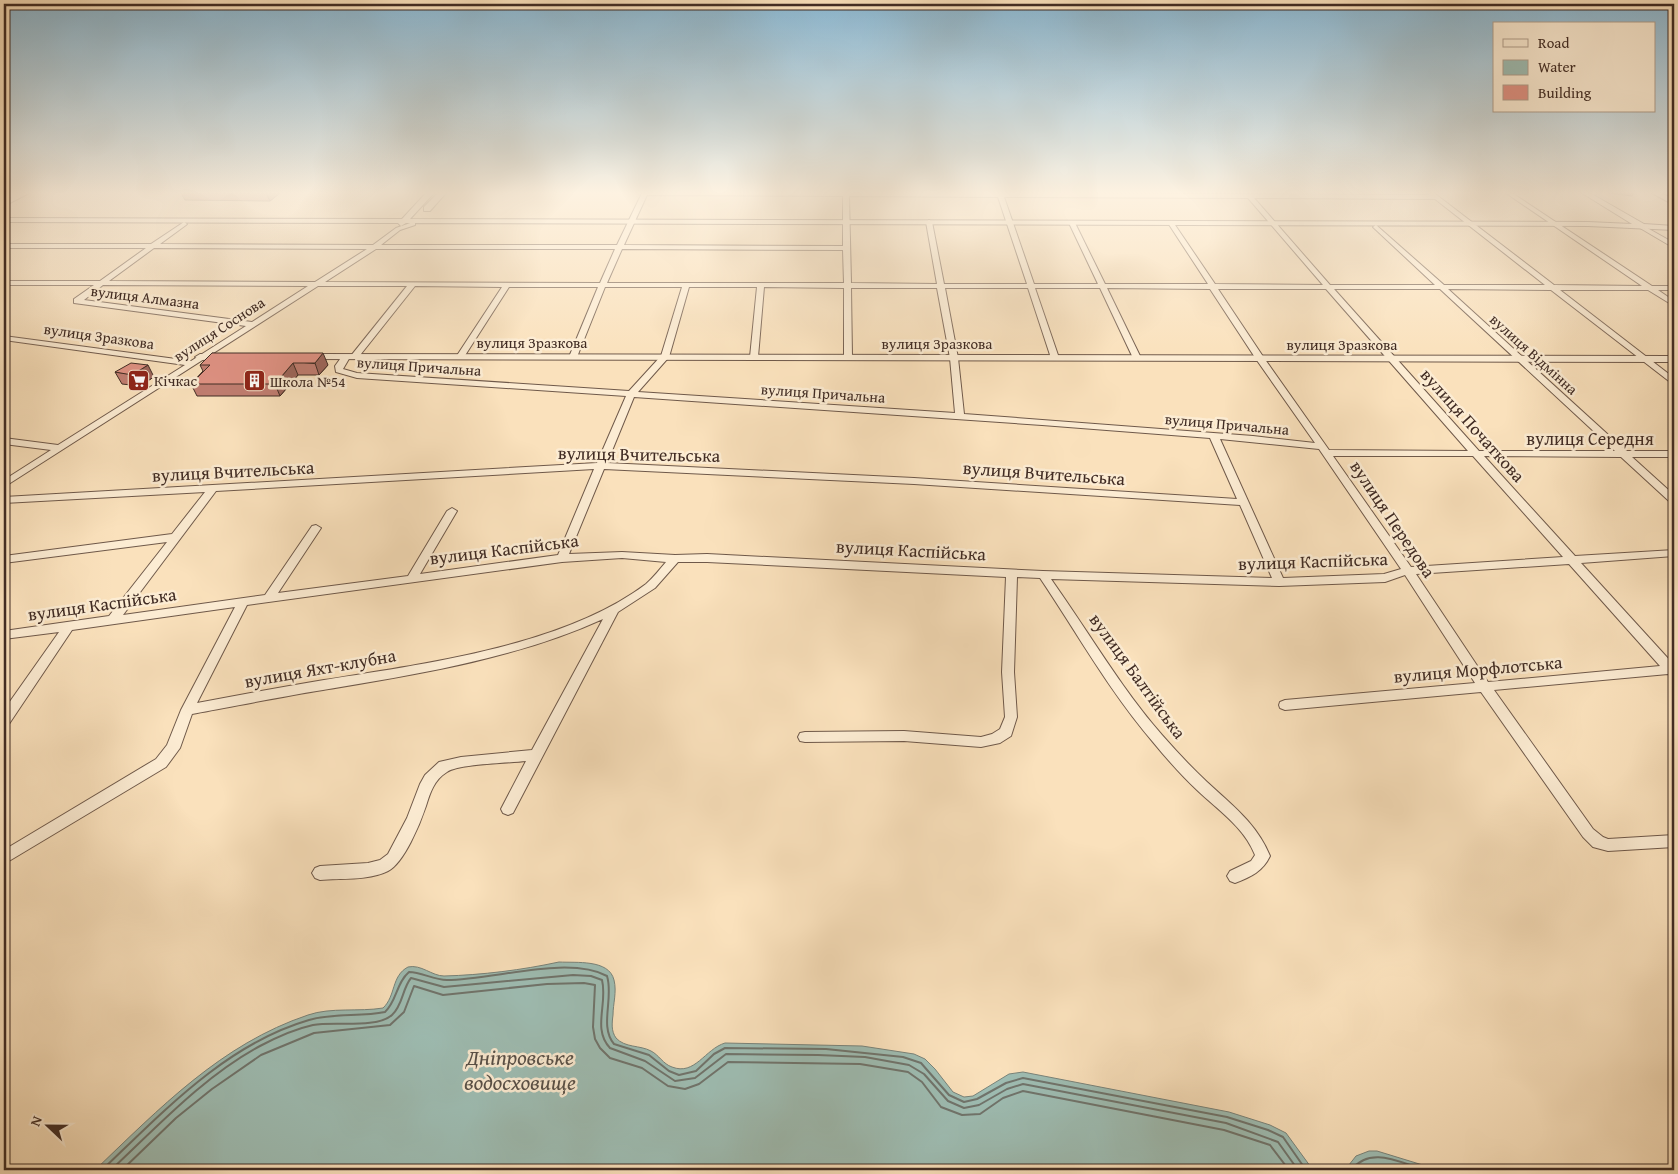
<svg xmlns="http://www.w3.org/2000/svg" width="1678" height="1174" viewBox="0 0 1678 1174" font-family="'Gentium Book Plus',serif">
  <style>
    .water { fill: #9ebdb3; stroke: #79837a }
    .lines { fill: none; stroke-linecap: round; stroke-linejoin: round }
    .shore { stroke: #70746c; stroke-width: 2 }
    .minor-casing { stroke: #6f594a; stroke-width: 2 }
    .tertiary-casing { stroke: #6f594a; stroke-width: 2 }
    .minor { fill: #fcecd3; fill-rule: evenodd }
    .tertiary { fill: #fcecd3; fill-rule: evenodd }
    .wall { fill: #c17e72; stroke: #412c24 }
    .shaded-wall { fill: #9d665c; stroke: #412c24 }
    .building { fill: #e09284; stroke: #412c24 }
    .labels { text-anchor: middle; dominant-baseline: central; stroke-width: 5; stroke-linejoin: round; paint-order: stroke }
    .far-street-label { font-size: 15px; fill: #412c24; stroke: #fcecd3 }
    .far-poi-label { font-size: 15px; fill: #412c24; stroke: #fcecd3; text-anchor: start }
    .street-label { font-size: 18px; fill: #412c24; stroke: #fcecd3 }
    .near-water-label { font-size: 22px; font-style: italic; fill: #585048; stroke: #fcecd3 }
  </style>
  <rect width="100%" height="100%" fill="#fae1bc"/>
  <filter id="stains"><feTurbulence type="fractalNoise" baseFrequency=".004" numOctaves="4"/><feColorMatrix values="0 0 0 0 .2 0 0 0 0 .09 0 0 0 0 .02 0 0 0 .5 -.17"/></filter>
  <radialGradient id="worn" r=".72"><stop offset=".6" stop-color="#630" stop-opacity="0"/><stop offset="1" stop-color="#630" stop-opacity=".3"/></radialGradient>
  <g class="water">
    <path d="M559,962C576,963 609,959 614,980C617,992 613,1004 613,1015C612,1023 611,1031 616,1038C625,1048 640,1045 651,1051C659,1055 663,1064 672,1067C695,1076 705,1049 725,1043L862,1046L914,1054L925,1059L935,1069L953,1092L964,1097L973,1096L1009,1074L1023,1072L1229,1112L1270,1125L1286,1133L1313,1170H95C159,1109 221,1044 308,1015C331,1007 359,1012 383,1008C396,996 391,976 408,967C421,964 432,976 444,976C482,975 522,970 559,962Z"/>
    <polygon points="1369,1151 1377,1151 1439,1170 1345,1170 1356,1156"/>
  </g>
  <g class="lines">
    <g class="shore">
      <path d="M102,1170C163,1112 226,1044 309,1020C334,1013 360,1017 385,1012C397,1001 396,983 409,972C422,972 433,980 447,980C493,980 568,955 607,976C614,998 599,1026 614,1044L649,1055L669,1071L679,1075L696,1071L714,1054L725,1048L826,1049L903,1057L921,1063L949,1095L964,1102L977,1099L1006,1083L1023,1078L1227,1117L1268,1130L1283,1137L1306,1170"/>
      <path d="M111,1170C158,1126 203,1077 260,1046C277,1037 295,1029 313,1025C334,1021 376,1029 392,1015C403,1005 402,989 411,978L444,987L573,975L591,976L602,980C608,1003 592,1029 610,1048L645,1061L675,1081L695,1078L726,1054L818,1055L865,1057L909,1065L924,1074L948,1101L964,1108L979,1105L1007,1089L1023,1084L1226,1123L1278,1142L1298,1170"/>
      <polyline points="122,1170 176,1118 212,1089 261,1055 314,1033 390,1025 404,1012 414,986 443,995 547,984 584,983 595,985 593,1027 595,1039 600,1048 610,1058 642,1068 668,1086 685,1089 699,1084 728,1062 860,1064 908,1072 922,1082 941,1107 962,1115 980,1114 1003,1098 1023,1091 1224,1130 1270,1145 1289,1170"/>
      <path d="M1351,1170C1371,1145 1400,1163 1426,1170"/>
    </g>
    <defs>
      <g id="minor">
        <polygon points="4,193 21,193 24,195 21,197 4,197"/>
        <path d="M642,193H1003L1430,195L1428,193H1434L1554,285L1642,286L1506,193H1512L1652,286H1674V290H1658L1674,301V306L1648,290H1560L1674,378V385L1551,290L1448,289L1626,451H1674V457H1632L1674,495V503L1670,502L1621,457L1484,456L1575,556L1674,550V556L1581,563L1674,665V677L1668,674L1494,690L1593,829L1603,837L1608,839L1674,835V847L1608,851L1593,847L1583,837L1481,692L1285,710L1280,708L1279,705L1280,702L1285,700L1475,683L1405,575L1385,582L1279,586L1051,579C1088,631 1120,687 1162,735C1176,751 1191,767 1207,782C1232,805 1257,824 1270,856C1263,871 1251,877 1235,883L1230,881L1227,876L1230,871L1251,861L1255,855C1244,827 1218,810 1197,790C1181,775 1167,759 1153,742C1110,692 1077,633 1040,578L1017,577L1014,672L1017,717L1011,736L1000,743L981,747L904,741L805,742L800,741L798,737L800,733L805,732L904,731L981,737L992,734L1000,729L1005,717L1002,672L1006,577L707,562H678L655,588L618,612L513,813L508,815L503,813L501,809L526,761C510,763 458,764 447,772C434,780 430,793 426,806C420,824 404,863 388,871C368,881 341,878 320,880L315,878L312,873L315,868L320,866L368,863L380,860L388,854L407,818L420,784L425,775L439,762L461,757L532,750L603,619C515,659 418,674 323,690C279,697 236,706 192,714L180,748L166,767L4,864V850L156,759L167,745L181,710L235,607L72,630L9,724L4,725V710L59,632L4,639V631L109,616L167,542L4,563V556L172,534L205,492L4,503V497L597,463L626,396L357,378L336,372L335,366L343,355L350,357L407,286H318L4,487V480L51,450L4,444V438L58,445L185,365L4,340V336L191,361L246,326L74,303V299L94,285H4V281H100L146,248H4V244H151L184,222L187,224L186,225L160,244L373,245L396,228L413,222L415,223V225L400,230L381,245H617ZM647,195L843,196V246L624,245ZM849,196L998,197L1027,284H944L932,222L929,220L926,222L937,284L851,283ZM1004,197L1248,198L1323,285L1215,284L1173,222L1171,221L1168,223L1208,284H1105L1075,223L1072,221L1069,223L1098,284H1034ZM1254,198L1435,199L1545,285H1444L1376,225L1373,227L1374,228L1435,285H1330ZM154,248L367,249L315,282L109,281ZM376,249H615L600,283L325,282ZM622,249L843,250L844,283H607ZM103,285L308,286L252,322L84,300ZM415,286L502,287L456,357L460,359L464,357L509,287H598L569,357L573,359L577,357L605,287H682L661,356L629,391L357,373L343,369L350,357L357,359ZM689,287H757L750,357L754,359L758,357L764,287L844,288V357L848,359L852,357L851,288H937L950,358L955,413L638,392L669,357ZM945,288H1028L1051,358L1055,360L1059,358L1035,288H1100L1133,358L1137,360L1141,358L1107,288L1210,289L1256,359L1315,443L1253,436L964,414L958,358ZM1218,289H1326L1468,451L1329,450L1264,358ZM1334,289H1440L1615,451H1479ZM634,397L1042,425L1210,438L1237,499L914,478L607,463ZM1220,439L1319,449L1401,569L1384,574L1283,578ZM1333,456H1473L1563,557L1411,567ZM594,469L558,555L420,574L457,511L452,508L447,511L408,576L278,593L321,528L316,525L312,526L265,595L123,615L216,491ZM604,469L914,484L1240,505L1272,578L1043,571L707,554L675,555L622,552L569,554ZM622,558L666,562C660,569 653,578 646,584C564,646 424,664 324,680C282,687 239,695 197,703L247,605L562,562ZM1569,564L1660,666L1488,682L1416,574Z"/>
        <polygon points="1642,225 1674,243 1674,248 1640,228 1639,227"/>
      </g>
      <g id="tertiary">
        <polygon points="20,193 29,193 4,206 4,201"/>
        <polygon points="426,193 434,193 410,219 1588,222 1632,224 1582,193 1590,193 1644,224 1674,226 1674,230 1588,226 406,223 401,226 398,223 4,222 4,218 402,219"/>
        <polygon points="438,193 446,193 430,211 424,211 424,207"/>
        <polygon points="1652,193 1661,193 1674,200 1674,205"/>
        <polygon points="226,354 230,355 230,359 200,360 195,357 200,354"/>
        <polygon points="308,354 1674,356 1674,362 304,359 304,355"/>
      </g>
    </defs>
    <use href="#minor" class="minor-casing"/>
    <use href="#tertiary" class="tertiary-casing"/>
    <use href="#minor" class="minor"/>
    <use href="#tertiary" class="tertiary"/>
  </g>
  <g class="wall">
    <polygon points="181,193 280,193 270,201 185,200"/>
    <polygon points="1609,193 1634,193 1632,196"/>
    <polygon points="212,353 328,365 319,375 298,375 280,396 197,396 191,384 203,371 200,365"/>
    <polygon points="115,372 154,377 139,386 122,384"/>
  </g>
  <g class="shaded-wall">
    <polygon points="266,193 280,193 270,201"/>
    <polygon points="323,353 328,365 319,375 315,363"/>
    <polygon points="293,363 298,375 280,396 275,384"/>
    <polygon points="148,365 154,377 139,386 132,375"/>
  </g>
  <g class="building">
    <polygon points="212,353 323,353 315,363 293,363 275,384 191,384 210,365 200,365"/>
    <polygon points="131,363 148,365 132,375 115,372"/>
  </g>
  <linearGradient id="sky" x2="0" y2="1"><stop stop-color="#8ab8d3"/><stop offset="0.54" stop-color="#fdf2e1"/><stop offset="1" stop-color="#fdf2e1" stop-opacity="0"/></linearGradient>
  <rect width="1678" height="357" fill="url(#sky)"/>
  <defs>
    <symbol id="supermarket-square" viewBox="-11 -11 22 22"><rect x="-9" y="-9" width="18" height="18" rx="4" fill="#8f2418" stroke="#fcecd3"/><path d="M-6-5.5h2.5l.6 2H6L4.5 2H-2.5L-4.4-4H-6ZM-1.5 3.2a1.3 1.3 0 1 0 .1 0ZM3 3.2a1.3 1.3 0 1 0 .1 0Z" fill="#fff"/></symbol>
    <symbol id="building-square" viewBox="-11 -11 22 22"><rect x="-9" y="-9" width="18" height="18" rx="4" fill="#8f2418" stroke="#fcecd3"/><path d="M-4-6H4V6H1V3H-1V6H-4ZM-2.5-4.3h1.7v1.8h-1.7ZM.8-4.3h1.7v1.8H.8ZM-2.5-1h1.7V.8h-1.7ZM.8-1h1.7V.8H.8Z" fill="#fff"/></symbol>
  </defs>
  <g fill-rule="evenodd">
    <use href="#supermarket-square" x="126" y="368" width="25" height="25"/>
    <use href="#building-square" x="242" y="368" width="25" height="25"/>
  </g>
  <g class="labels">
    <g class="far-street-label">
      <text transform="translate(145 297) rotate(7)">вулиця Алмазна</text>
      <text transform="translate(219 329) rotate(-33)">вулиця Соснова</text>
      <text transform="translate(99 336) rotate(8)">вулиця Зразкова</text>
      <text x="532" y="342">вулиця Зразкова</text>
      <text x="937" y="343">вулиця Зразкова</text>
      <text x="1342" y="344">вулиця Зразкова</text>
      <text transform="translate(1534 354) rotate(42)">вулиця Відмінна</text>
      <text transform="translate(419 366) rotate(4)">вулиця Причальна</text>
      <text transform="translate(823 393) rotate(4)">вулиця Причальна</text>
      <text transform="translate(1227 424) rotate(5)">вулиця Причальна</text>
    </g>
    <g class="far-poi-label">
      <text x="154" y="380">Кічкас</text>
      <text x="270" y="381">Школа №54</text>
    </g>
    <g class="street-label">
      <text transform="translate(1473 425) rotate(48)">вулиця Початкова</text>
      <text x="1590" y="438">вулиця Середня</text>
      <text transform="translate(639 454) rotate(1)">вулиця Вчительська</text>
      <text transform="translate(233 471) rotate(-3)">вулиця Вчительська</text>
      <text transform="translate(1044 473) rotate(4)">вулиця Вчительська</text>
      <text transform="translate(1393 519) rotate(56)">вулиця Передова</text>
      <text transform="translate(504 549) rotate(-7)">вулиця Каспійська</text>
      <text transform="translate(911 550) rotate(3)">вулиця Каспійська</text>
      <text transform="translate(1313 561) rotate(-2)">вулиця Каспійська</text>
      <text transform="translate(102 604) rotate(-8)">вулиця Каспійська</text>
      <text transform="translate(320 668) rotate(-10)">вулиця Яхт-клубна</text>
      <text transform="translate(1478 669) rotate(-5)">вулиця Морфлотська</text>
      <text transform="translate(1138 676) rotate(54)">вулиця Балтійська</text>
    </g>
    <g class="near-water-label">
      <text x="520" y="1057">Дніпровське<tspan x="520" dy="25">водосховище</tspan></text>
    </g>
  </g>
  <rect width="1678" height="1174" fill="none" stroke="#fae1bc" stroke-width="20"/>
  <rect x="5" y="5" width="1668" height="1164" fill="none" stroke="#412c24" stroke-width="2.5"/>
  <rect x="10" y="10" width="1658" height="1154" fill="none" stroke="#412c24"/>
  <rect x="1493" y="22" width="162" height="90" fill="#fcecd3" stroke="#b19f8d"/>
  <rect x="1503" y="39" width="25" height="8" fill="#fcecd3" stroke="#b19f8d"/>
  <text x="1538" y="48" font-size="15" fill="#412c24">Road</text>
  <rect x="1503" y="60" width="25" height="15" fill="#9ebdb3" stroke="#b19f8d"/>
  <text x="1538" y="72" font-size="15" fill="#412c24">Water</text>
  <rect x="1503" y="85" width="25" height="15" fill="#e09284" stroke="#b19f8d"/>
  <text x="1538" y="98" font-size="15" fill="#412c24">Building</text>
  <g transform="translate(48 1126) rotate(292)" stroke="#fcecd3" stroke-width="4" paint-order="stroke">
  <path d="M0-4L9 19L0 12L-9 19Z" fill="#412c24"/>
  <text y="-8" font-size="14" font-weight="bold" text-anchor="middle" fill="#412c24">N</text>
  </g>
  <rect width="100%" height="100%" filter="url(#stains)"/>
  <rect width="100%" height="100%" fill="url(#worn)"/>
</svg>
